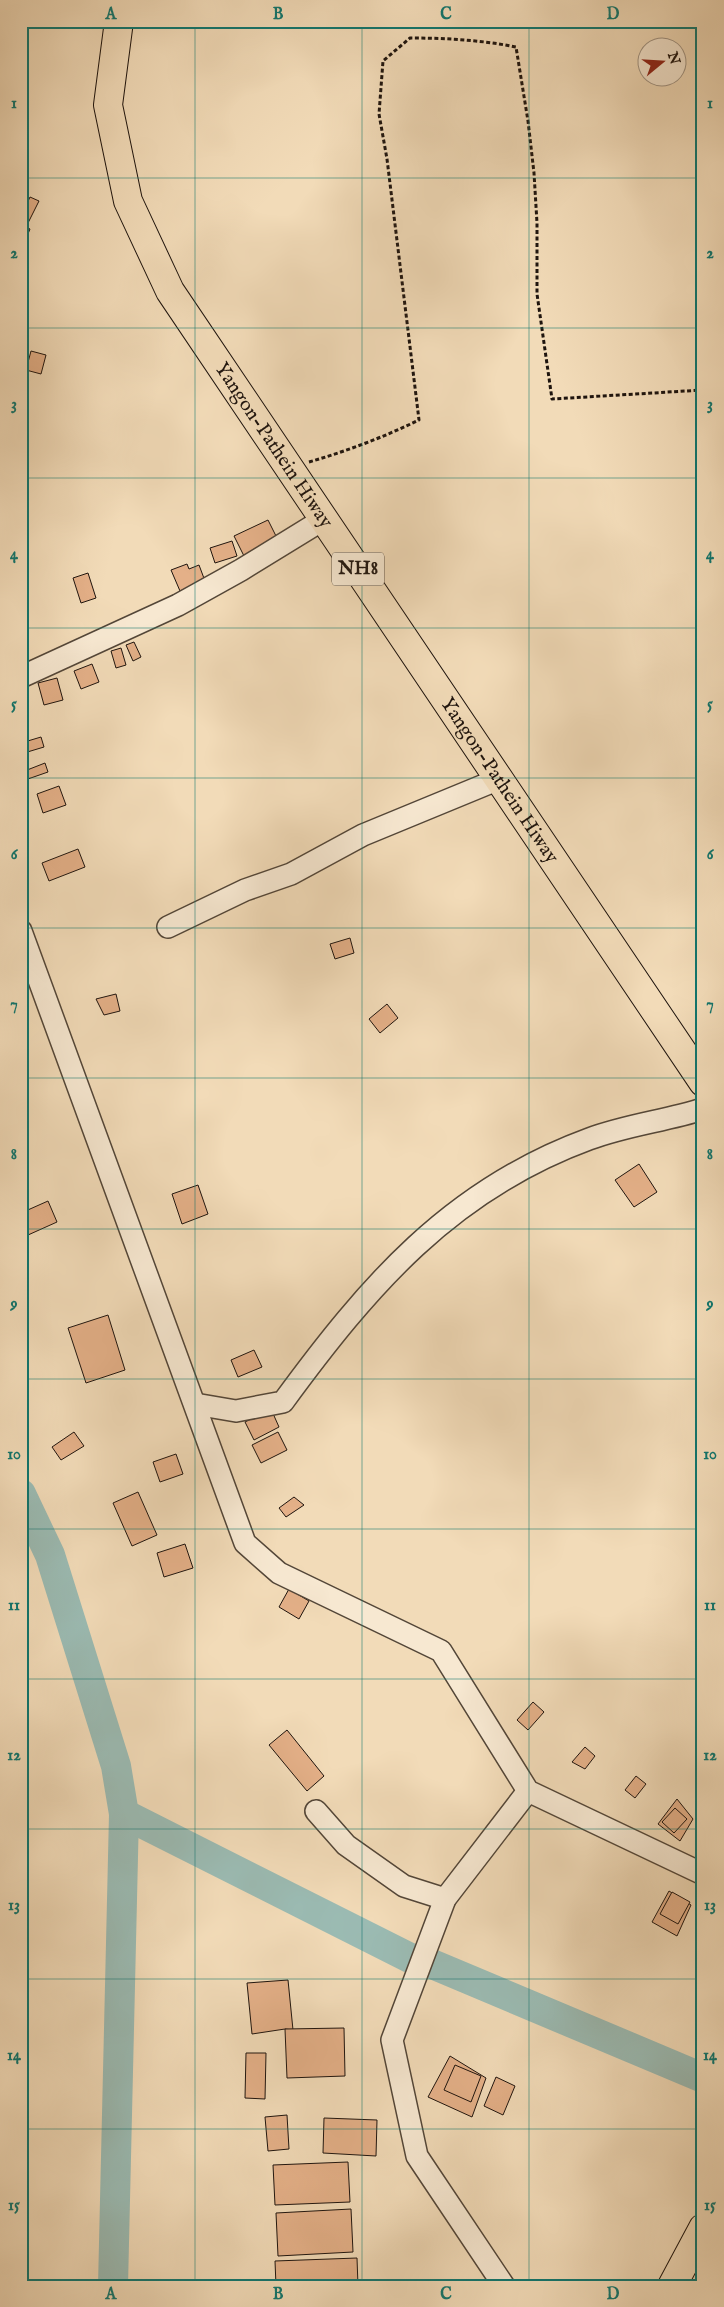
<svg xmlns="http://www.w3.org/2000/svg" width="724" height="2307" viewBox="0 0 724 2307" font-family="'IM FELL English',serif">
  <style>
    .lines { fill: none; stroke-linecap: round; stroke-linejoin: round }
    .river { stroke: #9bbbb3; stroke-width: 30 }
    .building { fill: #e4b088; stroke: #1e140e }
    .minor-casing { stroke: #534638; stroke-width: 24 }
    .highway-casing { stroke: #1e140e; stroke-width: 30 }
    .path { stroke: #1e140e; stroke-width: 3; stroke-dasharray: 4 2.5; stroke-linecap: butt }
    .minor { stroke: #f7e8d1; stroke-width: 21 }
    .highway { stroke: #f2dbb8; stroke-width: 28 }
    .grid { fill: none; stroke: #0f766e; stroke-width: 1; stroke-opacity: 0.55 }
    .labels { text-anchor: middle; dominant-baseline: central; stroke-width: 4.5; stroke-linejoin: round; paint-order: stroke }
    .shield { fill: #f7e8d1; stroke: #5f5448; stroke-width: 1 }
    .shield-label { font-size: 19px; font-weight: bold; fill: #1e140e }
    .street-label { font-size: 20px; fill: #1e140e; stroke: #f7e8d1 }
    .neatline { fill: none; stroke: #0f766e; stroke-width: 2 }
    .grid-label { font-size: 16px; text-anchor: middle; font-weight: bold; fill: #0f766e }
  </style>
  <rect width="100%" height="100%" fill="#f2dbb8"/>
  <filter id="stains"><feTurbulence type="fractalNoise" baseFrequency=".004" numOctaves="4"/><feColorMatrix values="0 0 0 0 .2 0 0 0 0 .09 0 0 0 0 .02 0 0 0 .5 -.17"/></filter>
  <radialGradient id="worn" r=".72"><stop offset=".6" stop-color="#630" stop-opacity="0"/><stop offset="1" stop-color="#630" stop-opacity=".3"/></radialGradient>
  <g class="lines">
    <g class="river">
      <polyline points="21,1494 50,1555 116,1766 124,1814 113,2286"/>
      <polyline points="124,1814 410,1958"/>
      <polyline points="432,1964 703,2078"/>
    </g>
  </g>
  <g class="building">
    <polygon points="30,197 39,201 28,223 21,220 21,216"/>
    <polygon points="21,225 30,229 23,246 21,245"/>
    <polygon points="31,351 46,355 41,374 26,370"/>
    <polygon points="268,520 279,542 245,558 234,536"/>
    <polygon points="232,541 237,556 215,563 210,548"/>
    <polygon points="187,564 189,569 199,565 205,581 180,591 171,570"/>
    <polygon points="88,573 96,598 81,603 73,578"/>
    <polygon points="134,642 141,657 133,661 126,645"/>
    <polygon points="121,648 126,665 116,668 111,651"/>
    <polygon points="92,664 99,682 81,689 74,671"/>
    <polygon points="57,678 63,700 44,705 38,683"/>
    <polygon points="41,737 44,747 24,753 21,743"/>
    <polygon points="45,763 48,772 25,780 22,772"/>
    <polygon points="59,786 66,805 43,813 37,794"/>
    <polygon points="78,849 85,867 49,881 42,863"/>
    <polygon points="350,938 354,953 335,959 330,944"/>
    <polygon points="116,994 120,1011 104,1015 96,999"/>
    <polygon points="387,1004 398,1018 380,1033 369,1019"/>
    <polygon points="639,1164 657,1192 634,1207 615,1180"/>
    <polygon points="198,1185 208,1214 182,1224 172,1194"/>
    <polygon points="48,1201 57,1222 28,1235 21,1218 21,1213"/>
    <polygon points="108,1315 125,1370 86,1383 68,1328"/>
    <polygon points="254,1350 262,1367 238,1377 231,1360"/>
    <polygon points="271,1409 279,1427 254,1440 245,1422"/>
    <polygon points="74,1432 84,1446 61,1460 52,1447"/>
    <polygon points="278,1432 287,1450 261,1463 252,1445"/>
    <polygon points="176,1454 183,1474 160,1482 153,1462"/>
    <polygon points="138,1492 157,1535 132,1546 113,1503"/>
    <polygon points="294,1497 304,1505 286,1517 279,1508"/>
    <polygon points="185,1544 193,1568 164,1577 157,1553"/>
    <polygon points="289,1589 309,1601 299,1619 279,1607"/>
    <polygon points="533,1702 544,1712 528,1730 517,1720"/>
    <polygon points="287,1730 324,1776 307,1791 269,1745"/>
    <polygon points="585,1747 595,1756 585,1769 572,1762"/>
    <polygon points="636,1776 646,1784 635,1798 625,1790"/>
    <polygon points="677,1799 693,1819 680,1841 658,1824"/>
    <polygon points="675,1808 687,1819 674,1833 662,1822"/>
    <polygon points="669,1891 691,1905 677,1936 652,1922"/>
    <polygon points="672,1892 690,1902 678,1924 660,1914"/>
    <polygon points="288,1980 293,2030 285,2029 252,2034 247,1983"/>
    <polygon points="344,2028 345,2076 287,2078 285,2029"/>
    <polygon points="246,2053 266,2053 265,2099 245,2098"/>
    <polygon points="450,2056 486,2078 472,2117 428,2097"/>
    <polygon points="455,2065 481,2076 471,2102 444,2090"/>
    <polygon points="496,2077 515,2086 503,2115 484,2106"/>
    <polygon points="287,2115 289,2149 268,2151 265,2117"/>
    <polygon points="324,2118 377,2120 376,2156 323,2153"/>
    <polygon points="348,2162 350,2202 275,2205 273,2165"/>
    <polygon points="351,2209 353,2252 278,2256 276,2213"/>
    <polygon points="357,2258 358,2286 276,2286 275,2261"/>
  </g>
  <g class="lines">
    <defs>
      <g id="minor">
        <polyline points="21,677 178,605 241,570 324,519"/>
        <polyline points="168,927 245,890 291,874 363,835 499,779"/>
        <polyline points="21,931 245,1543 279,1573 441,1651 528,1791 703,1874"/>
        <path d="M195,1404L236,1411L283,1402C368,1286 450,1190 589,1139C626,1125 665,1121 703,1109"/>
        <polyline points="316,1811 346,1845 404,1886 445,1899"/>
        <polyline points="504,2286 417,2156 392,2040 445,1899 528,1791"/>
      </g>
      <g id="highway">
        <path id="s1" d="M119,21L108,105L128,201L170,291L703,1082"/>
        <polyline points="672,2286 703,2228"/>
      </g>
    </defs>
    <use href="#minor" class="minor-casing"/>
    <use href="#highway" class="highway-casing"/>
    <path class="path" d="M309,462C347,451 384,437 419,420L387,159L379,114L383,61L410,38C446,38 481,40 516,47L528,121L534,173L537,223V294L552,399L703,390"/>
    <use href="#minor" class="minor"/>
    <use href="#highway" class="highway"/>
  </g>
  <path class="grid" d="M195,21V2286M362,21V2286M529,21V2286M21,178H703M21,328H703M21,478H703M21,628H703M21,778H703M21,928H703M21,1078H703M21,1229H703M21,1379H703M21,1529H703M21,1679H703M21,1829H703M21,1979H703M21,2129H703"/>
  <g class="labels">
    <rect class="shield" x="332" y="552.5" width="52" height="33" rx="4"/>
    <g class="shield-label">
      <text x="358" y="569">NH8</text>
    </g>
    <g class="street-label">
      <text stroke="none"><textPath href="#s1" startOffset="468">Yangon-Pathein Hiway</textPath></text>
      <text stroke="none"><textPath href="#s1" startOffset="872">Yangon-Pathein Hiway</textPath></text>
    </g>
  </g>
  <rect width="724" height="2307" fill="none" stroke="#f2dbb8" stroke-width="55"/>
  <g transform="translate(662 62) rotate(72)"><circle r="24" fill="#f7e8d1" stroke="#a09383"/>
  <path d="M0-4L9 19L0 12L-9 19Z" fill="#8f2418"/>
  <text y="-8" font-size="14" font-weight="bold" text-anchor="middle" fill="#1e140e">N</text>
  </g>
  <rect x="28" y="28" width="668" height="2252" class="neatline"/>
  <g class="grid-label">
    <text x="111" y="19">A</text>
    <text x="278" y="19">B</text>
    <text x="446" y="19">C</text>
    <text x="613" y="19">D</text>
    <text x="14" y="108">1</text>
    <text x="710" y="108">1</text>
    <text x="14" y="258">2</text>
    <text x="710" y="258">2</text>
    <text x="14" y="409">3</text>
    <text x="710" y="409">3</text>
    <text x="14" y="559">4</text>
    <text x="710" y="559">4</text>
    <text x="14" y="709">5</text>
    <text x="710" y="709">5</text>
    <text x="14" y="859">6</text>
    <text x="710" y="859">6</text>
    <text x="14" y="1009">7</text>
    <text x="710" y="1009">7</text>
    <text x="14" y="1159">8</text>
    <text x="710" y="1159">8</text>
    <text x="14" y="1309">9</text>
    <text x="710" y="1309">9</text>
    <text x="14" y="1459">10</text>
    <text x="710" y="1459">10</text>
    <text x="14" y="1610">11</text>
    <text x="710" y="1610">11</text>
    <text x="14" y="1760">12</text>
    <text x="710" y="1760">12</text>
    <text x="14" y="1910">13</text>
    <text x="710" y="1910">13</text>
    <text x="14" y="2060">14</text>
    <text x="710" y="2060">14</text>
    <text x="14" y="2210">15</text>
    <text x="710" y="2210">15</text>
    <text x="111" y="2299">A</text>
    <text x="278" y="2299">B</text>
    <text x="446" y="2299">C</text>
    <text x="613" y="2299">D</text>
  </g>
  <rect width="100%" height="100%" filter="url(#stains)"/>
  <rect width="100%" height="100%" fill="url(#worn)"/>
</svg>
